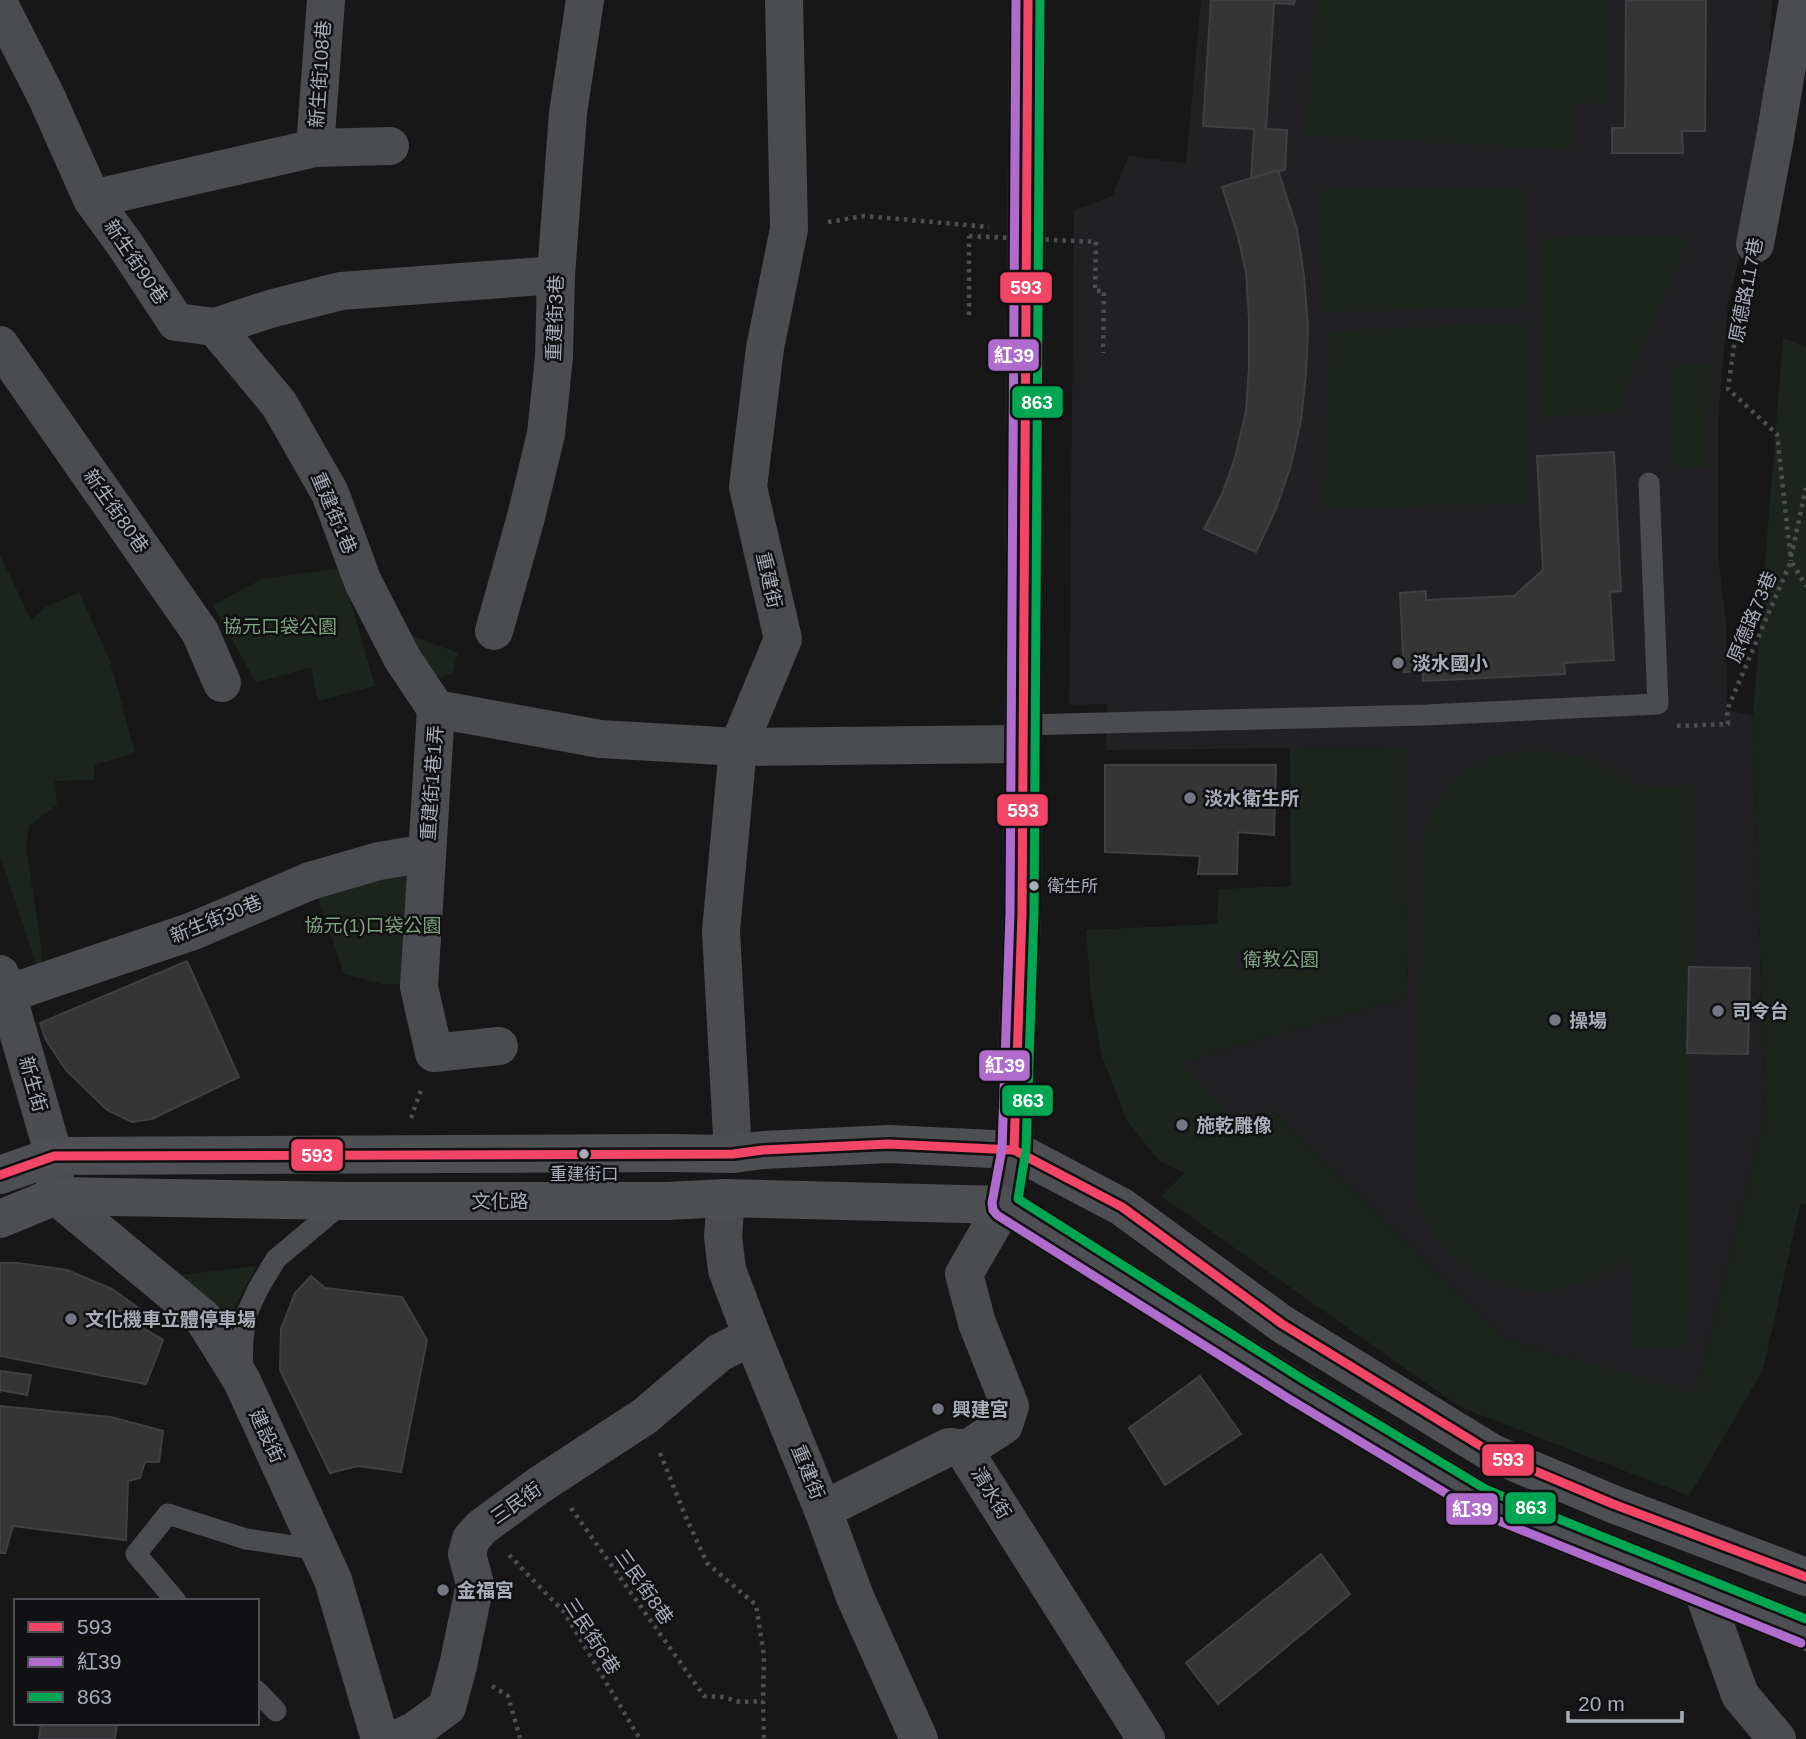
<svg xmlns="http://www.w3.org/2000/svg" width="1806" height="1739" viewBox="0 0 1806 1739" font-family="Helvetica,'Noto Sans TC',sans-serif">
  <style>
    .built { fill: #212123 }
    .green { fill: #1d241e }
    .building { fill: #353536; stroke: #3f4043; stroke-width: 2 }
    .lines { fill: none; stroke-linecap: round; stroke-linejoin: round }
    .path { stroke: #4d4e52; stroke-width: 4.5; stroke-dasharray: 3.5 5; stroke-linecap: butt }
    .lane { stroke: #4b4c50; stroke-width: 21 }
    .street { stroke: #4b4c50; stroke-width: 38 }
    .secondary { stroke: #4a4a4e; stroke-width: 38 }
    .primary { stroke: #4d4f52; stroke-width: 38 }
    .path-bridge { stroke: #4d4e52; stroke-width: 4.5; stroke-dasharray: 3.5 5; stroke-linecap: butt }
    .bus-1-casing { stroke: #111113; stroke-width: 14 }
    .bus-2-casing { stroke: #111113; stroke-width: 14 }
    .bus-3-casing { stroke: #111113; stroke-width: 14 }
    .bus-1 { stroke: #f34667; stroke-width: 9 }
    .bus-2 { stroke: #b06ccc; stroke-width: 9 }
    .bus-3 { stroke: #00a651; stroke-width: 9 }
    .poi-dot { fill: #757880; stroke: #111113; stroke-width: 2.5 }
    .bus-dot { fill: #a8adb8; stroke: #111113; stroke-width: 2.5 }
    .labels { text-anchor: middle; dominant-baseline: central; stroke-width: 5; stroke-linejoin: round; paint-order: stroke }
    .bus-label { font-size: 17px; fill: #a8adb8; stroke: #111113; text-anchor: start }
    .street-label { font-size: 19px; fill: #a8adb8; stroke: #111113 }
    .park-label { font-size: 19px; fill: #7fa381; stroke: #111113 }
    .poi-label { font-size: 19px; font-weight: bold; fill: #a8adb8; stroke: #111113; text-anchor: start }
    .line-badge { stroke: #111113; stroke-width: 2.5 }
    .badge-label { font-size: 19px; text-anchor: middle; font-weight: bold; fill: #fff }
  </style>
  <rect width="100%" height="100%" fill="#171717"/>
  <polygon class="built" points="1201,0 1772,0 1769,57 1758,179 1728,304 1718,421 1718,557 1726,622 1727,710 1753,715 1765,1115 1696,1394 1506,1340 1271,1109 1246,1133 1181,1062 1408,997 1403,747 1106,750 1107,704 1069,705 1074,210 1112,196 1129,155 1186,164"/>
  <g class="green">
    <polygon points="1316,0 1610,0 1609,103 1571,104 1571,150 1306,135"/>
    <polygon points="1523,187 1526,306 1324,312 1320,189"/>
    <polygon points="1690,236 1627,383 1622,413 1539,417 1539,238"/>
    <polygon points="1529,322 1529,396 1526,503 1323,509 1330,331"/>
    <polygon points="1783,338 1806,347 1806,1204 1800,1205 1763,1370 1689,1496 1460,1407 1161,1196 1185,1173 1159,1161 1126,1119 1101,1053 1091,996 1086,930 1217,924 1219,889 1291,886 1290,748 1404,747 1408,997 1182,1062 1246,1132 1270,1108 1506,1340 1696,1393 1765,1115 1753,715"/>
    <polygon points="1671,365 1709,365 1707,467 1673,468"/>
    <polygon points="0,555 31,620 46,607 79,592 110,661 135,753 94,765 94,780 55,781 57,805 29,826 26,847 42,951 40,975 0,855"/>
    <polygon points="341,568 375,686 318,701 311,667 256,683 213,605 262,579"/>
    <polygon points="395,624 416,637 458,653 452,673 430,682"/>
    <path d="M1540,750L1589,757L1636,786H1693L1690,1347H1631V1260C1604,1276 1574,1290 1541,1291C1499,1291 1454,1266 1432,1231C1425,1220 1421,1209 1417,1197L1422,843C1438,775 1473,755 1540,750Z"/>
    <polygon points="420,873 411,984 382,984 344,974 318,898 350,884"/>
    <polygon points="257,1266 228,1319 172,1276"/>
  </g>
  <g class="building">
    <polygon points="1211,0 1295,0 1294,4 1274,3 1266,129 1287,130 1285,170 1251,178 1254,129 1203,126"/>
    <polygon points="1626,0 1706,0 1705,131 1682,131 1683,153 1612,153 1612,128 1625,128"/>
    <polygon points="1278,170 1297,229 1304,276 1308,327 1306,374 1301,420 1291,465 1276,509 1256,552 1204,529 1222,494 1235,458 1246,411 1249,367 1249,319 1246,272 1237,233 1222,187"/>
    <polygon points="1614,452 1621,591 1610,592 1614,660 1564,663 1565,674 1423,681 1423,671 1404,672 1400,593 1426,591 1426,600 1514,596 1543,570 1537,456"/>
    <polygon points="1105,765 1276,765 1274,835 1238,832 1237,874 1198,874 1200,856 1105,852"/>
    <polygon points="187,961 239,1077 152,1119 132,1122 107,1110 66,1070 46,1040 40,1023"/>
    <polygon points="1689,967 1750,968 1748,1054 1687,1053"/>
    <polygon points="0,1263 18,1263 67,1270 112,1289 144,1312 140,1326 163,1340 146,1384 0,1356"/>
    <polygon points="311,1276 325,1288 402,1297 427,1340 401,1472 358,1466 330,1473 280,1370 281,1329 295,1293"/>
    <polygon points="0,1371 31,1375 27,1395 0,1390 0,1393"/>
    <polygon points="1200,1376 1241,1434 1165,1485 1129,1428"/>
    <polygon points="0,1406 111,1417 163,1431 159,1462 145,1462 140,1478 128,1481 126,1540 13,1526 5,1553 0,1553"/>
    <polygon points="1321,1554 1350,1594 1218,1704 1186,1663"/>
    <polygon points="41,1723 117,1723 115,1739 39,1739"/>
  </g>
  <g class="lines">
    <g class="path">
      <polyline points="828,222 864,216 989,227"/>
      <polyline points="1096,242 1095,291 1104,291 1103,353"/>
      <polyline points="1747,278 1738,318 1728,389 1777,434 1791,561"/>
      <polyline points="969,315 969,236"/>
      <polyline points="1791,557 1806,488"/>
      <polyline points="1677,726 1728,724 1727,710 1791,561 1806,586"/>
      <polyline points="411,1118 422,1087"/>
      <polyline points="660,1453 685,1515 707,1563 756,1605 764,1656 763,1701 764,1739"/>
      <polyline points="571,1508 704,1696 723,1697 740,1702 763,1701"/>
      <polyline points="509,1555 564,1612 640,1739"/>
      <polyline points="492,1686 508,1696 520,1738"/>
    </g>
    <g class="lane">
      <polyline points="1023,725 1426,715 1658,704 1649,483"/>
      <polyline points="242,1372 243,1339 246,1315 258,1289 276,1259 344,1202"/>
      <polyline points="176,1601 136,1554 168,1514 246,1539 320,1550"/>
      <polyline points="257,1691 276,1711"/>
    </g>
    <g class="street">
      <polyline points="0,6 46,96 92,199 126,246 176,322 215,327 270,309 341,291 556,275"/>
      <polyline points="315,148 326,0"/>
      <polyline points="92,199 315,148 390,146"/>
      <polyline points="1755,244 1775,138 1798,0"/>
      <polyline points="215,327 279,404 330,493 363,582 402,658 436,709"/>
      <polyline points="0,345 200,632 222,683"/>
      <polyline points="494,631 526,517 546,434 554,357 556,275 568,113 585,0"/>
      <polyline points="0,974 7,994 54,1156 56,1196 203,1318 242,1381 333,1580 380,1739"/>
      <polyline points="7,994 193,931 310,881 379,861 427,853"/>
      <polyline points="499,1046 434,1053 419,987 436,709 600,739 738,747 1023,744"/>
      <polyline points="733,1154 721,931 738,747 783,639 748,487 765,348 789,229 784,0"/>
      <polyline points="726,1198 723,1236 727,1270 752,1336 823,1510 855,1597 919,1739"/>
      <polyline points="1004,1205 964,1274 977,1323 1010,1406 1004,1425 967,1449 970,1460 1146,1739"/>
      <polyline points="823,1510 949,1447 967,1449"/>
      <polyline points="1703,1591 1740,1695 1777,1739"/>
      <polyline points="397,1739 414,1731 447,1707 458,1666 475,1584 467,1554 471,1539 482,1527 538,1486 645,1416 719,1353 752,1336"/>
    </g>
    <polyline class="secondary" points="1004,1205 1014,1150 1022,913 1028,0"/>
    <g class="primary">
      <polyline points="0,1175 54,1156 670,1153 733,1154 763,1150 889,1144 1014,1150 1122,1207 1282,1324 1492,1453 1613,1504 1806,1577"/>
      <polyline points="0,1219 56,1196 345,1201 667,1201 726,1198 1004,1205 1298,1390 1482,1501 1806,1632"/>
    </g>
    <polyline class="path-bridge" points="969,236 1096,242"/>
    <defs>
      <g id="bus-1">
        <polyline points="1014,1150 1022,913 1028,0"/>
        <polyline points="0,1175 54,1156 733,1154 763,1150 889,1144 1014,1150 1122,1207 1282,1324 1492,1453 1613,1504 1806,1577"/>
      </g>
      <polyline id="bus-2" points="1016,0 1010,913 1002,1149 992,1203 993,1210 997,1215 1291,1400 1477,1512 1801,1643"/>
      <polyline id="bus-3" points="1040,0 1034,913 1026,1150 1018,1199 1304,1380 1487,1490 1806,1619"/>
    </defs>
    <use href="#bus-1" class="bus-1-casing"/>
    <use href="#bus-2" class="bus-2-casing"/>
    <use href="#bus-3" class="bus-3-casing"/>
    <use href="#bus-1" class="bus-1"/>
    <use href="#bus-2" class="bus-2"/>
    <use href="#bus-3" class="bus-3"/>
  </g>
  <g class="poi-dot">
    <circle cx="1398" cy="663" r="7"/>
    <circle cx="1190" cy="798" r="7"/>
    <circle cx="1718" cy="1011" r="7"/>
    <circle cx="1555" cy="1020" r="7"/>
    <circle cx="1182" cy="1125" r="7"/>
    <circle cx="71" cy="1319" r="7"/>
    <circle cx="938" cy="1409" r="7"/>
    <circle cx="443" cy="1590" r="7"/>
  </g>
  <g class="bus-dot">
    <circle cx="1034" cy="886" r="6"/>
    <circle cx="584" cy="1154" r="6"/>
  </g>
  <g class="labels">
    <g class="bus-label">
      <text x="1047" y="886">衛生所</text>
      <text x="584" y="1174" text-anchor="middle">重建街口</text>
    </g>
    <g class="street-label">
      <text transform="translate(320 74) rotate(-86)">新生街108巷</text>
      <text transform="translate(136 262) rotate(56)">新生街90巷</text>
      <text transform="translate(1746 290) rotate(-79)">原德路117巷</text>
      <text transform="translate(555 318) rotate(-88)">重建街3巷</text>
      <text transform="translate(116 511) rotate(55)">新生街80巷</text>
      <text transform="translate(334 513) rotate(67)">重建街1巷</text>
      <text transform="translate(769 580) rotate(77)">重建街</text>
      <text transform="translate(1752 617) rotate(-67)">原德路73巷</text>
      <text transform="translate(432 783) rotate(-86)">重建街1巷1弄</text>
      <text transform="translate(216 919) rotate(-22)">新生街30巷</text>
      <text transform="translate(33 1084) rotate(74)">新生街</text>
      <text x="500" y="1201">文化路</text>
      <text transform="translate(267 1436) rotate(65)">建設街</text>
      <text transform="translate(808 1472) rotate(68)">重建街</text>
      <text transform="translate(991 1493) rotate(58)">清水街</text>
      <text transform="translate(516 1503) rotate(-35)">三民街</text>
      <text transform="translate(644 1587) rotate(55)">三民街8巷</text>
      <text transform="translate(592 1636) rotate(57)">三民街6巷</text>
    </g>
    <g class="park-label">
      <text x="280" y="626">協元口袋公園</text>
      <text x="373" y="925">協元(1)口袋公園</text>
      <text x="1281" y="959">衛教公園</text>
    </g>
    <g class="poi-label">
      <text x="1412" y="663">淡水國小</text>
      <text x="1204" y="798">淡水衛生所</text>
      <text x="1732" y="1011">司令台</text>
      <text x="1569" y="1020">操場</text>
      <text x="1196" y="1125">施乾雕像</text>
      <text x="85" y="1319">文化機車立體停車場</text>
      <text x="952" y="1409">興建宮</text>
      <text x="457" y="1590">金福宮</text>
    </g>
  </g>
  <g class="line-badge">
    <rect x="999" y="271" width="54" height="33" rx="7" fill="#f34667"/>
    <rect x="987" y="338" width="53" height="34" rx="7" fill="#b06ccc"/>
    <rect x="1011" y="385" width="53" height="34" rx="7" fill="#00a651"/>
    <rect x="996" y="793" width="53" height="34" rx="7" fill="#f34667"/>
    <rect x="978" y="1049" width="53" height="33" rx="7" fill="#b06ccc"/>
    <rect x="1001" y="1084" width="53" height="33" rx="7" fill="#00a651"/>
    <rect x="290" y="1138" width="54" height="34" rx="7" fill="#f34667"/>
    <rect x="1481" y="1443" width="54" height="34" rx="7" fill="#f34667"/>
    <rect x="1504" y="1491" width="53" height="34" rx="7" fill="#00a651"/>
    <rect x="1445" y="1492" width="54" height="34" rx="7" fill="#b06ccc"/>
  </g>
  <g class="badge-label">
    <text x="1026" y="294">593</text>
    <text x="1014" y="362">紅39</text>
    <text x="1037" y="409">863</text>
    <text x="1023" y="817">593</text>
    <text x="1005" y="1072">紅39</text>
    <text x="1028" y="1107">863</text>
    <text x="317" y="1162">593</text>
    <text x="1508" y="1466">593</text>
    <text x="1531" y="1514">863</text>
    <text x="1472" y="1516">紅39</text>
  </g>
  <rect x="14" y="1599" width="245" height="126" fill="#111113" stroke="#4d4f55" stroke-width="2"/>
  <rect x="28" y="1622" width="35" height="10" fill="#f34667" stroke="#4d4f55" stroke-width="2"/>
  <text x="77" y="1634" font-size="21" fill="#a8adb8">593</text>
  <rect x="28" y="1657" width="35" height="10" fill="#b06ccc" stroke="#4d4f55" stroke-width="2"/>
  <text x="77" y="1669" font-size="21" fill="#a8adb8">紅39</text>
  <rect x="28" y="1692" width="35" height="10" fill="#00a651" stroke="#4d4f55" stroke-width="2"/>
  <text x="77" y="1704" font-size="21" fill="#a8adb8">863</text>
  <path d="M1568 1711v10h114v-10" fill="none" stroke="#a8adb8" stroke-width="3.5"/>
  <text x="1578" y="1711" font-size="21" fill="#a8adb8" stroke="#111113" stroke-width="5" paint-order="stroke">20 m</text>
</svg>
